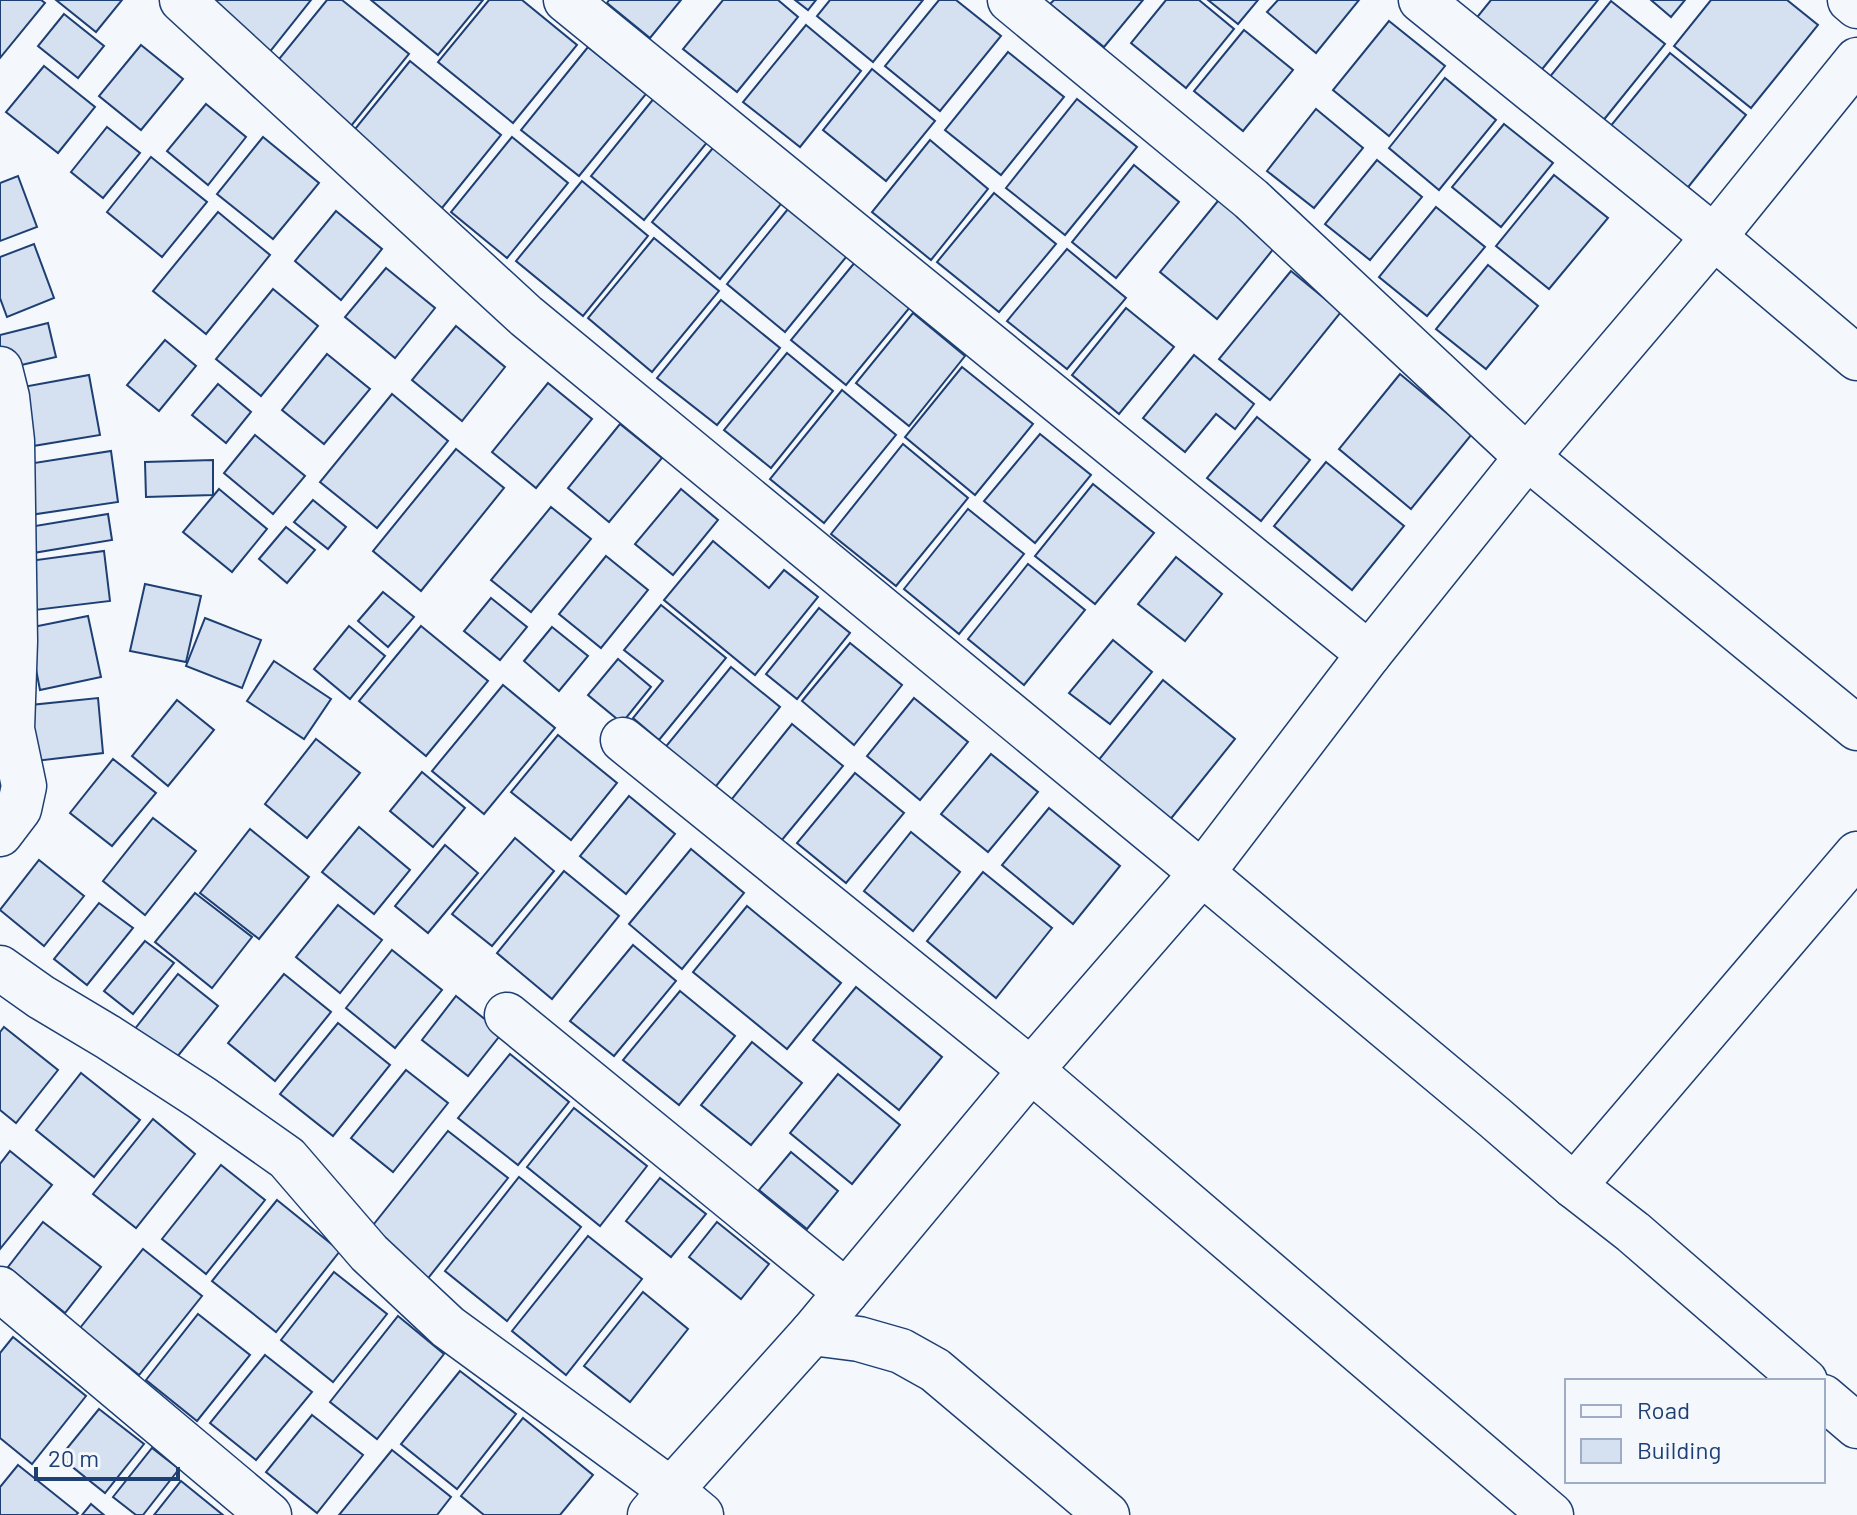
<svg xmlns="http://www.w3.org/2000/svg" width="1857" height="1515" viewBox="0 0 1857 1515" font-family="Barlow,sans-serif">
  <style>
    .building { fill: #d5e0f0; stroke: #1d3f73; stroke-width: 2 }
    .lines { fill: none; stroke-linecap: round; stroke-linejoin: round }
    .minor-casing { stroke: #1d3f73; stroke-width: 47 }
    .minor { stroke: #f4f7fb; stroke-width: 44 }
  </style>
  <rect width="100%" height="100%" fill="#f4f7fb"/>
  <g class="building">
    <polygon points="0,0 41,0 45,3 0,58"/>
    <polygon points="56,0 122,0 96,32"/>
    <polygon points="201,0 311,0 268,54"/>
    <polygon points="327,0 342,0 409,54 351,126 275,64"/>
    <polygon points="371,0 483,0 438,55"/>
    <polygon points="489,0 522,0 577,45 513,123 438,62"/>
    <polygon points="609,0 681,0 650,38 607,3"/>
    <polygon points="723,0 778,0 798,17 737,92 683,49"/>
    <polygon points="795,0 816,0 808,10"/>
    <polygon points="830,0 923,0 873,62 817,16"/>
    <polygon points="939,0 956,0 1001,36 940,111 885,66"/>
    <polygon points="1054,0 1143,0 1104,47 1050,4"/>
    <polygon points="1166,0 1199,0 1234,29 1186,88 1131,43"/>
    <polygon points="1208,0 1258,0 1238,24"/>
    <polygon points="1278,0 1359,0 1316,53 1267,12"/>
    <polygon points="1491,0 1598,0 1539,73 1474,21"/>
    <polygon points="1651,0 1685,0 1671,17"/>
    <polygon points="1711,0 1787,0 1818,25 1751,108 1674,46"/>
    <polygon points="1611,1 1665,44 1598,127 1544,84"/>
    <polygon points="64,14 104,46 78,78 38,46"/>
    <polygon points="1389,21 1445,66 1389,136 1333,90"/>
    <polygon points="806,25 861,71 800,147 743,102"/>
    <polygon points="1244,30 1293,70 1243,131 1194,91"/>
    <polygon points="141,45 183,79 141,130 99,96"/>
    <polygon points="588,47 646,94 579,176 521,130"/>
    <polygon points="1008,52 1064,97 1001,175 945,130"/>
    <polygon points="1670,53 1746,115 1677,201 1600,139"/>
    <polygon points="410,61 501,135 442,208 351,134"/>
    <polygon points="44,66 95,107 58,153 6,112"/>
    <polygon points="872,69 935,121 886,181 823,130"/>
    <polygon points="1445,78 1496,120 1439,190 1389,148"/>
    <polygon points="655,97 709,140 644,220 591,176"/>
    <polygon points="1077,99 1137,147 1065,235 1006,188"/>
    <polygon points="206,104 246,137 208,185 167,151"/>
    <polygon points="1316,109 1363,148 1314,208 1267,171"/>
    <polygon points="1504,124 1553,163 1501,227 1452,187"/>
    <polygon points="107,127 140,153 103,198 71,172"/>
    <polygon points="263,137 319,183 273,239 217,194"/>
    <polygon points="512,137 568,183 507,258 451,212"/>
    <polygon points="930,140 988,189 931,260 872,212"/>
    <polygon points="717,143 785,199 720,279 652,222"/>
    <polygon points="151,157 207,202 162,257 107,212"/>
    <polygon points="1377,160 1422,197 1370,260 1325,224"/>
    <polygon points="1134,165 1179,202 1116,278 1072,242"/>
    <polygon points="1554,175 1608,218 1549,289 1496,246"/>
    <polygon points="18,176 37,227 0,241 0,183"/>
    <polygon points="582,181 648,236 583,316 516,261"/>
    <polygon points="994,193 1056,244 999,312 937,262"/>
    <polygon points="1222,196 1279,242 1217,319 1160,272"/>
    <polygon points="1436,207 1485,247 1427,316 1379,277"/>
    <polygon points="788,209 847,256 785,332 727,284"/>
    <polygon points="336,211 382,249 341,300 295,261"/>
    <polygon points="218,212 270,255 206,334 153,291"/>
    <polygon points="654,238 719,291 652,372 588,318"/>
    <polygon points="34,244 54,298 7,317 0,298 0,257"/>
    <polygon points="1067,249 1126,298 1067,369 1007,321"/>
    <polygon points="856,261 911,306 846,385 791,340"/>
    <polygon points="1488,265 1538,306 1486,369 1436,329"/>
    <polygon points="386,268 435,308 395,358 345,317"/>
    <polygon points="1291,271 1341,312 1270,400 1219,359"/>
    <polygon points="273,289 318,326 261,396 216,359"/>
    <polygon points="721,300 780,348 717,425 657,378"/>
    <polygon points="1126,308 1174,347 1119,414 1072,375"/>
    <polygon points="913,313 965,356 909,426 856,383"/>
    <polygon points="48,323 56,357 4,369 0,350 0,335"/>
    <polygon points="456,326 505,367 462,421 412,380"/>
    <polygon points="165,340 196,366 159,411 127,385"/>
    <polygon points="787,353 833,391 771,468 724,430"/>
    <polygon points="327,354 370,389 324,444 282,410"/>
    <polygon points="1194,355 1254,404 1235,429 1216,414 1185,452 1143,418"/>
    <polygon points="962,367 1033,424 975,495 905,437"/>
    <polygon points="1400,374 1472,434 1411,509 1339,449"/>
    <polygon points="89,375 100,435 33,446 23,387"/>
    <polygon points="548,383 592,419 536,488 492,452"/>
    <polygon points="218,384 251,412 226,443 192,415"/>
    <polygon points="842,390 896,435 824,523 770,479"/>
    <polygon points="392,394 448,441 377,528 320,482"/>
    <polygon points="1257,417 1310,460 1261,521 1207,478"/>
    <polygon points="620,424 662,458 609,522 568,488"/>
    <polygon points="1040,434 1091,475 1035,543 984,501"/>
    <polygon points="255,435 305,476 273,514 224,473"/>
    <polygon points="903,444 968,498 896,586 831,534"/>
    <polygon points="456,449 504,488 421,591 373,551"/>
    <polygon points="111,451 118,502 23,516 15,466"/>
    <polygon points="213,460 213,495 146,497 145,462"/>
    <polygon points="1326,462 1404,526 1352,590 1274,526"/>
    <polygon points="1093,484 1154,533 1095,604 1035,556"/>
    <polygon points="219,489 267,529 232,572 183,532"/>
    <polygon points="681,489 718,520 673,575 635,544"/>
    <polygon points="313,500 346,527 328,549 294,522"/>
    <polygon points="551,507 591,539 531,612 491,580"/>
    <polygon points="968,509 1024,554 959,634 904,589"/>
    <polygon points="108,514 112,540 33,553 29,527"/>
    <polygon points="286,527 315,550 287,583 259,559"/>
    <polygon points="713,541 769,588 784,570 818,597 755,675 664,600"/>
    <polygon points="104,551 110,601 35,610 29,561"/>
    <polygon points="606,556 648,590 601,648 559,614"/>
    <polygon points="1176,557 1222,594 1185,641 1138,604"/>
    <polygon points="1028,564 1085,610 1024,685 968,639"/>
    <polygon points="145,584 201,596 186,662 130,651"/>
    <polygon points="383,592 414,617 388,647 358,621"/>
    <polygon points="491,598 527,627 500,660 464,631"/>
    <polygon points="661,605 726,658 659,740 633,718 663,681 624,650"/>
    <polygon points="819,608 850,633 797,699 766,674"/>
    <polygon points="88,616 101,677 40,690 28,628"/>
    <polygon points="205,618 261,640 242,688 186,666"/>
    <polygon points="349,626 385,656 350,699 314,669"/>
    <polygon points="421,626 488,681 426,756 359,701"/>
    <polygon points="552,627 588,656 559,691 524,661"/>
    <polygon points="1113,640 1152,672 1110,724 1069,693"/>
    <polygon points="850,643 902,685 854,745 802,701"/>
    <polygon points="618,659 651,687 622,723 588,695"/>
    <polygon points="274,661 331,699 304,739 247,701"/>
    <polygon points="731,667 780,707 712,791 663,750"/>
    <polygon points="1163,680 1235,739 1169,821 1097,762"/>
    <polygon points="503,685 555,728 484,814 432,771"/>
    <polygon points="98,698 103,753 27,762 21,706"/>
    <polygon points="914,698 968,742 920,800 867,756"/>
    <polygon points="177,700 214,730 168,786 132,756"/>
    <polygon points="792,724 843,766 777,846 727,805"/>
    <polygon points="558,735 617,783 571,840 511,792"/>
    <polygon points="316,739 360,773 307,838 265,804"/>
    <polygon points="991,754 1038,792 988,852 941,814"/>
    <polygon points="113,759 156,793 112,846 70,813"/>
    <polygon points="422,772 465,808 433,847 390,811"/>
    <polygon points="855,773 904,813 846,883 797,843"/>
    <polygon points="629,796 675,834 626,894 580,856"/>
    <polygon points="1049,808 1120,866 1073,924 1002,865"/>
    <polygon points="153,818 196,851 145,915 103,881"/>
    <polygon points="359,827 410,870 374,914 322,872"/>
    <polygon points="250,829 309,877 259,939 200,893"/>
    <polygon points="911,832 960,872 913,931 864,891"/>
    <polygon points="515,838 554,871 492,946 452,914"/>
    <polygon points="445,845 478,873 428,933 395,906"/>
    <polygon points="691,849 744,893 682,969 629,924"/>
    <polygon points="39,860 84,896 44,946 0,910"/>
    <polygon points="564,871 619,916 552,999 497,953"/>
    <polygon points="983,872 1052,928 996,998 927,941"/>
    <polygon points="195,893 252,937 212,988 155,942"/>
    <polygon points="99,903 133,928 87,985 54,959"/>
    <polygon points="338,905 382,940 340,993 296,957"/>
    <polygon points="747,906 841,983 787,1049 693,972"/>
    <polygon points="145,941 174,963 133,1014 104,991"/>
    <polygon points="633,945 676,981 614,1056 570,1021"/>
    <polygon points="392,950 442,990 395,1048 346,1008"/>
    <polygon points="178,974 218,1006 173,1062 134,1030"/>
    <polygon points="284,974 331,1012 275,1081 228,1043"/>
    <polygon points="856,987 942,1057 899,1110 813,1040"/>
    <polygon points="680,991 735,1036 679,1105 623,1060"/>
    <polygon points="456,996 502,1033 468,1076 422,1040"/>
    <polygon points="338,1023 390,1065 333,1136 280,1094"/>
    <polygon points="4,1027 58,1070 16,1123 0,1110 0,1032"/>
    <polygon points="752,1042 802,1083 751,1145 701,1105"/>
    <polygon points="510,1054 569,1102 518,1165 458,1118"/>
    <polygon points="406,1070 448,1103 393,1172 351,1138"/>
    <polygon points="81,1073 140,1120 94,1177 36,1130"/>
    <polygon points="838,1074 900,1125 852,1184 790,1133"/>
    <polygon points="574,1108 647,1166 600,1226 527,1167"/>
    <polygon points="153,1119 195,1154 136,1228 93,1194"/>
    <polygon points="448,1131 508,1178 425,1282 366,1234"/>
    <polygon points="10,1151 52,1185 0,1249 0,1164"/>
    <polygon points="791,1152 838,1191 807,1229 759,1190"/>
    <polygon points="221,1165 265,1200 206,1274 162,1239"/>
    <polygon points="519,1177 581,1227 507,1321 445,1271"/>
    <polygon points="660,1178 706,1214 671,1257 626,1221"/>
    <polygon points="277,1200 340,1251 276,1332 212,1281"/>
    <polygon points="43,1222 101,1267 65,1313 8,1267"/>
    <polygon points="717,1222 769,1264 741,1299 689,1257"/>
    <polygon points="588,1236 642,1279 566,1375 512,1331"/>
    <polygon points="143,1249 202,1296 139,1375 80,1328"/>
    <polygon points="334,1272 387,1314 333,1382 281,1340"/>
    <polygon points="643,1292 688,1329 630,1402 584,1366"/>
    <polygon points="198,1314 250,1355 197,1421 146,1380"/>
    <polygon points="398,1316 444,1354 377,1439 330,1402"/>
    <polygon points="13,1337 86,1396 32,1464 0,1438 0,1353"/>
    <polygon points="265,1355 312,1392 256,1460 210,1423"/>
    <polygon points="460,1371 516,1414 457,1489 401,1444"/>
    <polygon points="99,1409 144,1444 105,1493 60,1457"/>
    <polygon points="312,1415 363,1455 317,1513 266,1472"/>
    <polygon points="523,1418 593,1475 560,1515 484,1515 461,1496"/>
    <polygon points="152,1448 179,1469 143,1515 136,1515 113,1497"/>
    <polygon points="392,1450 451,1497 437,1515 339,1515"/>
    <polygon points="18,1465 78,1513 76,1515 0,1515 0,1487"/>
    <polygon points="181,1481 223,1515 154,1515"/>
    <polygon points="91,1504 104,1515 82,1515"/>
  </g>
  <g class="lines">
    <defs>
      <g id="minor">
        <polyline points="182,0 526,316 1202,873 1494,1117 1574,1186 1633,1232 1805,1381"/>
        <polyline points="566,0 1369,654"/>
        <polyline points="1010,0 1251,199 1527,457 1857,728"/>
        <polyline points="1421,0 1714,237 1857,358"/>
        <polyline points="1850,0 1857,6"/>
        <polyline points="0,369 7,397 12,441 15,641 12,729 24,786 19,809 0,834"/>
        <polyline points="623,740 1031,1070 1551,1515"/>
        <polyline points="0,968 41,997 108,1037 202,1098 287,1158 369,1253 448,1327 671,1490 701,1515"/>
        <polyline points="507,1015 846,1292"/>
        <polyline points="1574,1186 1857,854"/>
        <polyline points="0,1289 269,1515"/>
        <polyline points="812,1333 859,1339 901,1351 935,1370 1107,1515"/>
        <polyline points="1823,1397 1857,1426"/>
        <polyline points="650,1515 671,1490 812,1333 1031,1070 1202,873 1369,654 1527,457 1714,237 1857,60"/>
      </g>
    </defs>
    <use href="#minor" class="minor-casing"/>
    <use href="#minor" class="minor"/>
  </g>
  <rect x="1565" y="1379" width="260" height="104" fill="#f4f7fb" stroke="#9eadc5" stroke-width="2"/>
  <rect x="1581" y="1405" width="40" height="12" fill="#f4f7fb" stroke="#9eadc5" stroke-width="2"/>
  <text x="1637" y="1419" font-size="24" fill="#1d3f73">Road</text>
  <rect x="1581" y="1439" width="40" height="24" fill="#d5e0f0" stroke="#9eadc5" stroke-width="2"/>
  <text x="1637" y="1459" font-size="24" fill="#1d3f73">Building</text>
  <path d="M36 1467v12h142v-12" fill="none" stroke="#1d3f73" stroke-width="4"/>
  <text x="48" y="1467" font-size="24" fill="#1d3f73" stroke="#f4f7fb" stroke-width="6" paint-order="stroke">20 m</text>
</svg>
